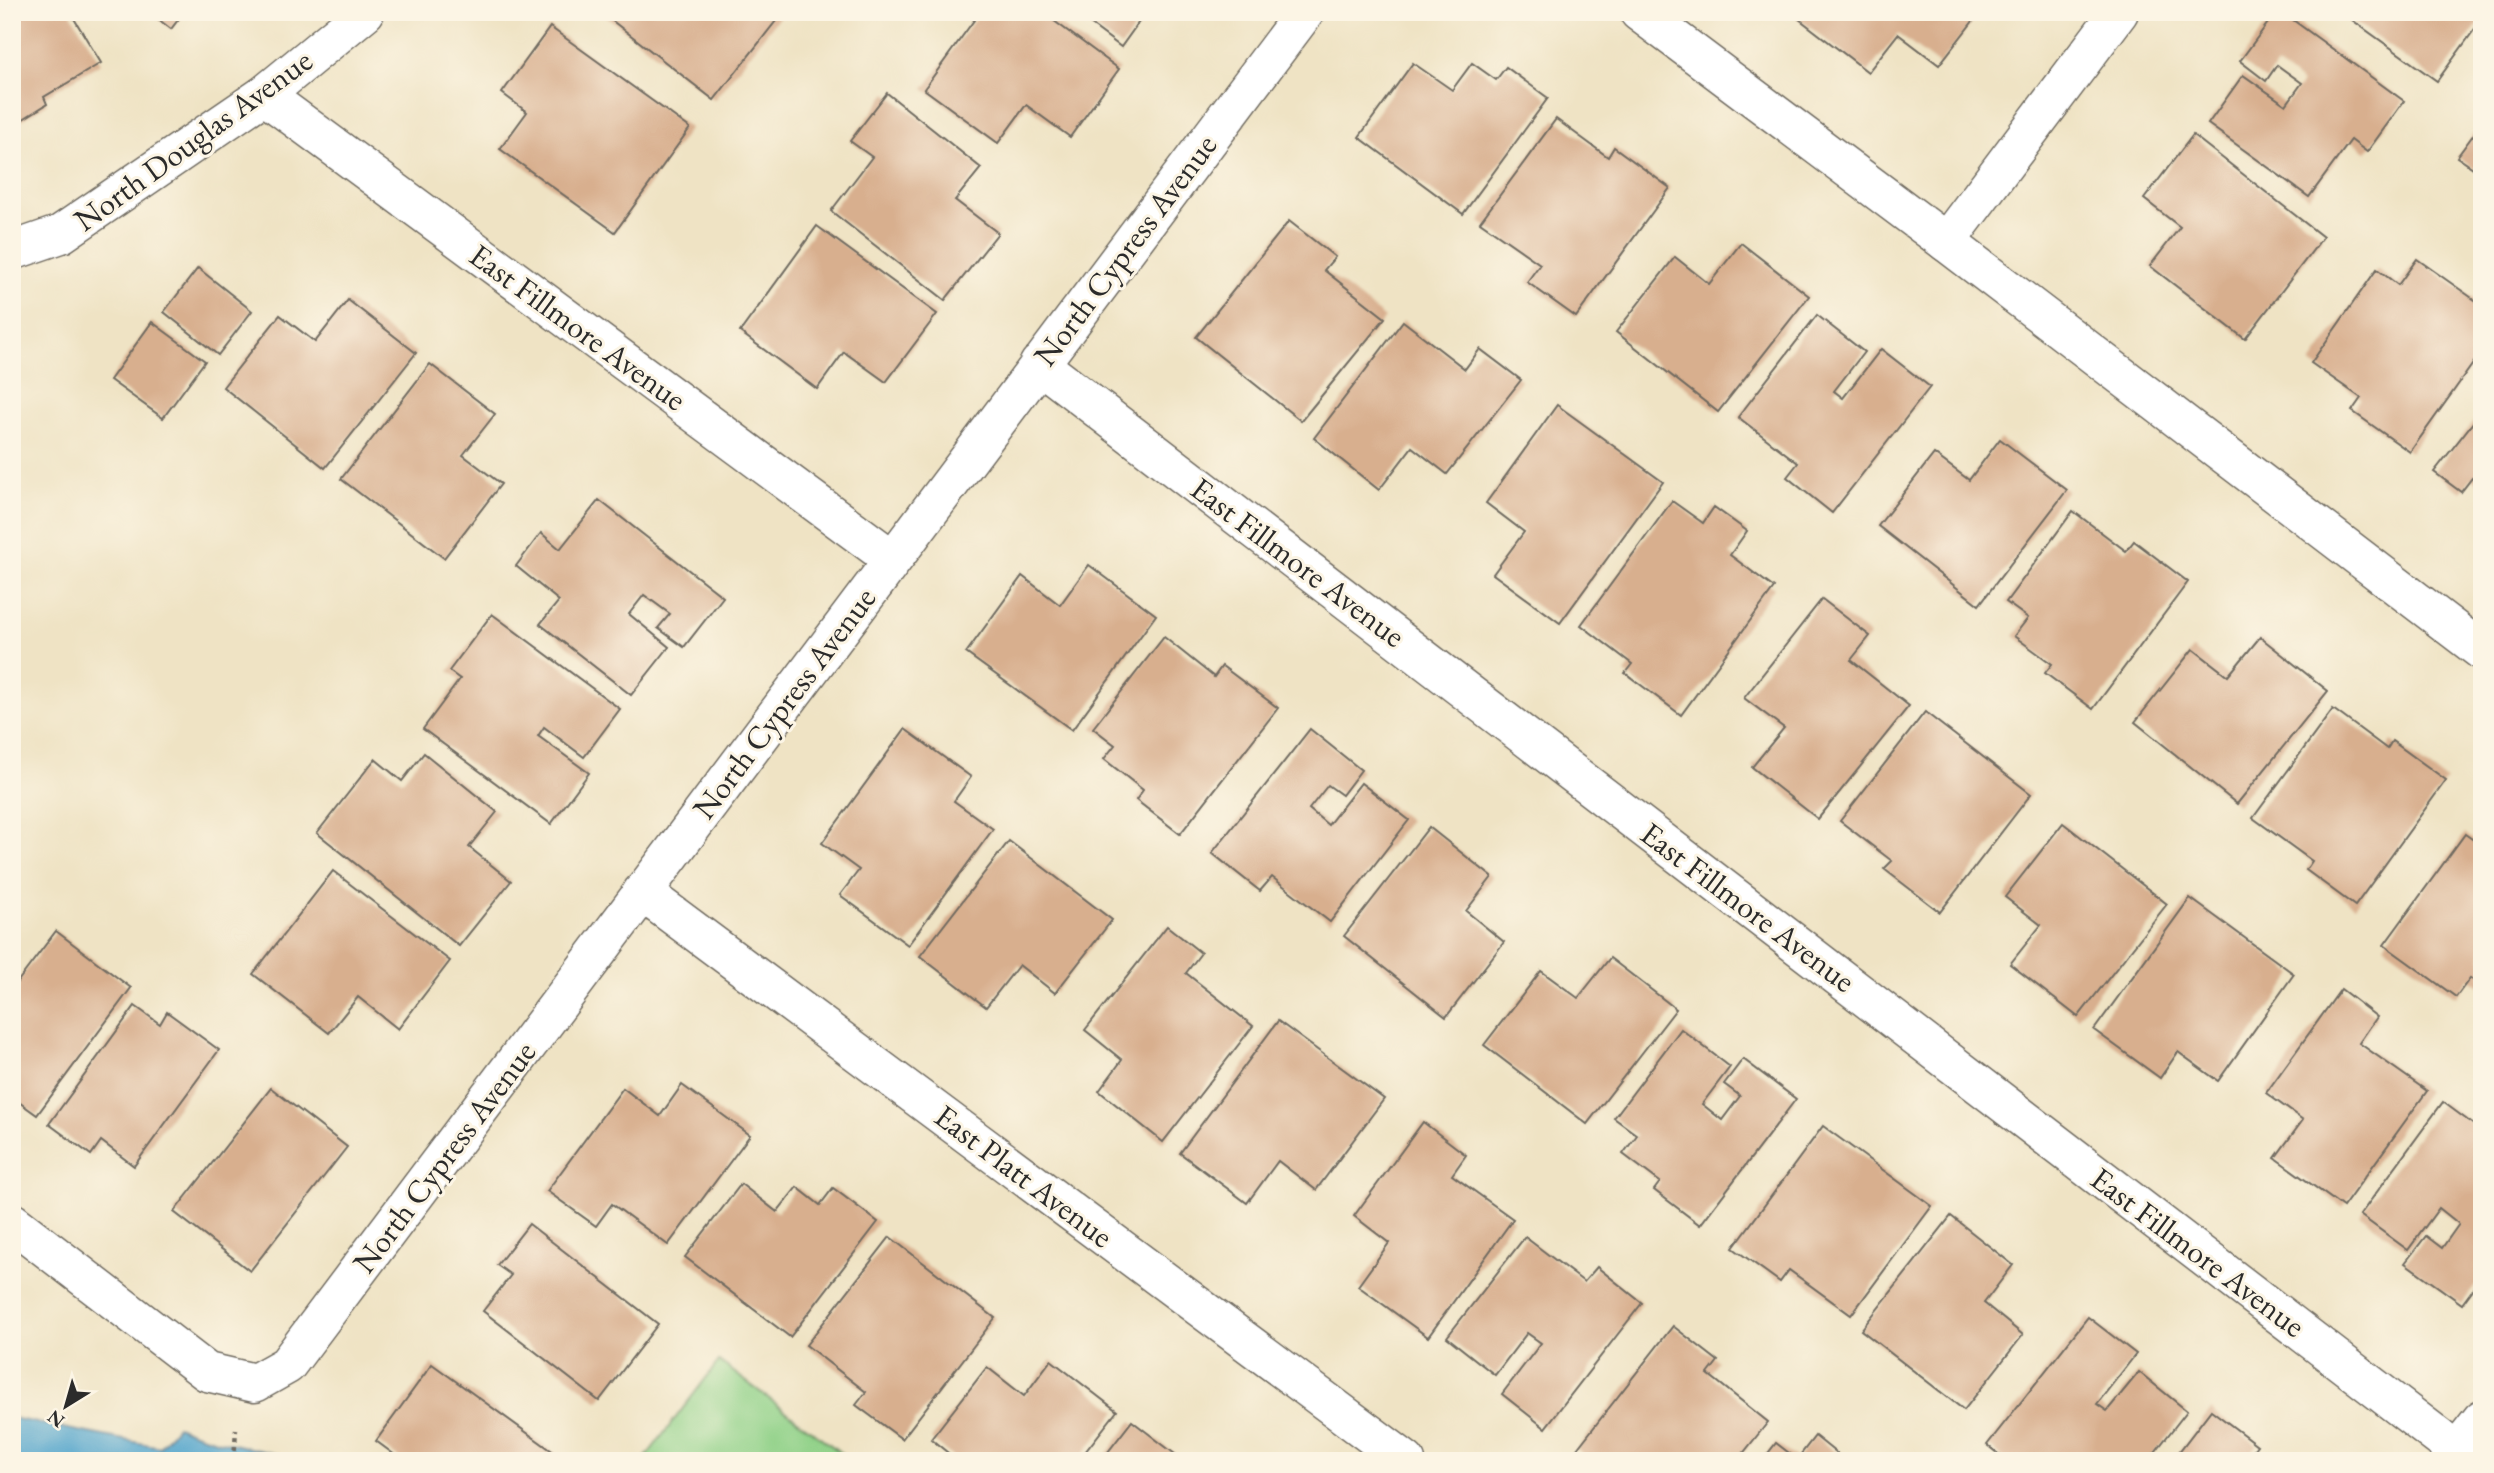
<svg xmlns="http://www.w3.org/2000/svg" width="2494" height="1473" viewBox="0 0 2494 1473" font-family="'EB Garamond',serif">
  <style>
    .green { fill: #90d188; stroke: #5e7e5a; stroke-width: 2 }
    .water { fill: #51a4cc; stroke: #3e687c; stroke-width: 2 }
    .building { fill: #d8af8e }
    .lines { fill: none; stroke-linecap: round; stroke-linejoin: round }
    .minor-casing { stroke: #706b61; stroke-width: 41 }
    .path { stroke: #706b61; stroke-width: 4.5; stroke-dasharray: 5 5; stroke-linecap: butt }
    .minor { stroke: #fff; stroke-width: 38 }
    .labels { text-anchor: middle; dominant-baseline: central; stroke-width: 6; stroke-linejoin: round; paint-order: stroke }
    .street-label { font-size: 32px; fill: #2b2b2b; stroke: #fcf5e5 }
  </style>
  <rect width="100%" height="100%" fill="#fcf5e5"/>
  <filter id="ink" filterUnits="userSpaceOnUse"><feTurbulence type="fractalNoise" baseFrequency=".0143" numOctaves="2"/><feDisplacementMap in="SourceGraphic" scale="14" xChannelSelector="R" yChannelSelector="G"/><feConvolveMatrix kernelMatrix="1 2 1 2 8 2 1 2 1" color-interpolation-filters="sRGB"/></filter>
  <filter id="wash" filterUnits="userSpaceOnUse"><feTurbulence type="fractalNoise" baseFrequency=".00686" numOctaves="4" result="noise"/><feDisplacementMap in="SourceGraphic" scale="28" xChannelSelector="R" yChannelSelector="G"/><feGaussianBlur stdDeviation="1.57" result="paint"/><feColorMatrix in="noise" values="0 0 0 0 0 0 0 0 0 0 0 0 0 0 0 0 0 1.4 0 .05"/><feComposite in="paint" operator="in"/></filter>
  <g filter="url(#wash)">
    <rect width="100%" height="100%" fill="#efe3c4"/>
    <polygon class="green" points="719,1361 852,1461 643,1461"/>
    <path class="water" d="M12,1418L160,1447L177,1426C217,1444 259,1448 301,1461H12Z"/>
    <g id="blocks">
      <g class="building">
        <polygon points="12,12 70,12 101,63 44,97 47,104 12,126"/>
        <polygon points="149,12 184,12 171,29"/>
        <polygon points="601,12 783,12 714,100"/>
        <polygon points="980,12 1042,12 1119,69 1070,137 1026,105 998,143 924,89"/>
        <polygon points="1074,12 1146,12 1121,47"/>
        <polygon points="1790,12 1980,12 1939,65 1898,34 1868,72"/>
        <polygon points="2276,12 2282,12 2404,101 2367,152 2351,140 2309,197 2208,124 2243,75 2286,105 2302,83 2277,65 2266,81 2240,61"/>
        <polygon points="2341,12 2482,12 2482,19 2437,81"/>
        <polygon points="550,27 690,128 615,232 500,149 527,112 502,93"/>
        <polygon points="1413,63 1452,90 1472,63 1496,80 1506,67 1548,98 1463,214 1359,137"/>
        <polygon points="887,93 981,168 955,200 998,233 945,300 831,211 872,157 850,141"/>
        <polygon points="1556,119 1608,157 1614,147 1670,188 1576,317 1527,282 1540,264 1480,222"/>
        <polygon points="2482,123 2482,174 2457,157"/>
        <polygon points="2193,135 2323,237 2245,339 2150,266 2180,227 2144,199"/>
        <polygon points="1289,221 1335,257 1324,270 1385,318 1301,421 1196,337"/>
        <polygon points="817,226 937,314 886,382 844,352 817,389 740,332"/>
        <polygon points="1741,243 1809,296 1718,412 1616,332 1675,257 1709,284"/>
        <polygon points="2417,259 2482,305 2482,351 2410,452 2352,411 2361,398 2311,363 2377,269 2398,285"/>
        <polygon points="198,268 252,311 218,355 164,312"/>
        <polygon points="348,300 416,353 325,468 223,387 280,315 315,342"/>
        <polygon points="1817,315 1864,352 1834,391 1843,398 1881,349 1930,387 1832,513 1787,477 1798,463 1738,417"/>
        <polygon points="1403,321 1465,369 1480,349 1521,380 1447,474 1412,447 1379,490 1314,438"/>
        <polygon points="152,322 205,361 163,418 110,380"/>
        <polygon points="430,364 495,414 463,455 501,484 444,558 341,479"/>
        <polygon points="1557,405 1663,482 1560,623 1493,574 1524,532 1486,503"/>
        <polygon points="2482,411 2482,486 2472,478 2461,492 2434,472"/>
        <polygon points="2000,439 2067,490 1979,605 1878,526 1934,454 1969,480"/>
        <polygon points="599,500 723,597 684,647 658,628 670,614 644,595 629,614 669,647 631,695 540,624 559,601 516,566 541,533 560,549"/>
        <polygon points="1672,501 1703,523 1714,507 1747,531 1730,555 1774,588 1681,715 1625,673 1632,664 1581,625"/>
        <polygon points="2073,511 2126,551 2134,541 2188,582 2093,709 2045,673 2052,664 2014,636 2028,618 2006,602"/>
        <polygon points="1089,565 1156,615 1072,730 966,653 1022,576 1060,605"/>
        <polygon points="1822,599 1870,636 1851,660 1909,706 1818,819 1752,767 1784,728 1744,698"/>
        <polygon points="492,614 620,709 584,757 544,727 538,736 589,773 551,824 423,729 460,679 449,671"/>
        <polygon points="1164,637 1214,677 1222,666 1278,708 1180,834 1136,800 1143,790 1104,759 1115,745 1093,728"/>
        <polygon points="2260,637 2328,691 2237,804 2135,722 2193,649 2228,676"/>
        <polygon points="2333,709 2387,749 2392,741 2446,780 2355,906 2306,870 2312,861 2253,818"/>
        <polygon points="1925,712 2031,794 1940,912 1884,869 1892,861 1840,821"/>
        <polygon points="905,729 971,777 954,801 993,829 908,945 840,895 859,870 822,843"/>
        <polygon points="1310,729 1361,770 1342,795 1328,785 1309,809 1328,825 1361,783 1409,820 1330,922 1272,877 1260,891 1212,853"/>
        <polygon points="424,753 497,812 469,847 511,881 459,946 317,833 375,759 402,781"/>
        <polygon points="2063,823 2167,904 2078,1017 2010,964 2041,925 2005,897"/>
        <polygon points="1429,827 1492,877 1466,911 1504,942 1446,1017 1344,936"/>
        <polygon points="2465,834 2482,846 2482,987 2470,978 2456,997 2384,945"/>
        <polygon points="1009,841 1112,920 1055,993 1019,965 986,1007 920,956"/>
        <polygon points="333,871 450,961 398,1029 358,997 329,1033 253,974"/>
        <polygon points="2190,898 2294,974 2218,1081 2178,1052 2160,1078 2094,1030"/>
        <polygon points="1167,926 1201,953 1186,973 1253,1026 1163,1142 1099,1091 1122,1060 1085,1030"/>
        <polygon points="56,931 131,988 37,1115 12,1097 12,989"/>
        <polygon points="1610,958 1676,1009 1587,1124 1484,1045 1541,971 1578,998"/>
        <polygon points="2341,989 2377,1017 2359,1043 2427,1091 2343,1207 2275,1158 2303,1120 2266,1093"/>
        <polygon points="135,1006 160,1024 167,1012 219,1050 134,1166 101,1141 91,1155 49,1124"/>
        <polygon points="1278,1021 1384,1099 1316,1190 1278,1161 1247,1203 1180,1153"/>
        <polygon points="1681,1029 1730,1067 1702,1104 1722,1120 1740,1096 1724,1084 1743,1059 1796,1099 1700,1225 1654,1190 1660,1182 1623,1154 1637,1135 1614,1118"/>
        <polygon points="682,1085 750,1135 668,1245 612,1204 596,1226 547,1191 623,1088 660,1116"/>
        <polygon points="271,1088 347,1147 250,1271 174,1212"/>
        <polygon points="2443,1102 2482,1131 2482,1277 2462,1304 2405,1263 2426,1236 2442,1248 2459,1224 2439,1208 2408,1250 2360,1215"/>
        <polygon points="1423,1122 1466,1155 1452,1175 1513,1219 1428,1337 1358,1286 1389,1243 1354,1216"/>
        <polygon points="1823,1126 1932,1206 1851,1315 1789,1270 1780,1282 1733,1248"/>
        <polygon points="741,1184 777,1212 797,1187 820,1205 833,1188 878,1222 790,1337 685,1257"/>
        <polygon points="1951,1216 2013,1265 1984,1303 2023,1335 1964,1410 1861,1330"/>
        <polygon points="529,1224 658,1324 599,1401 483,1311 511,1275 497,1265"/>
        <polygon points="890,1237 995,1318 902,1439 856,1405 866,1392 806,1345"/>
        <polygon points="1525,1237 1584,1282 1597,1267 1642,1303 1545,1428 1502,1394 1541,1343 1527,1333 1495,1375 1447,1337"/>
        <polygon points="2088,1317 2136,1354 2097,1404 2107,1411 2139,1372 2187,1411 2148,1461 2007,1461 1987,1445"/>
        <polygon points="1673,1326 1718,1361 1708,1374 1768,1422 1737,1461 1592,1461 1577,1449"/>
        <polygon points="1051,1360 1117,1411 1078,1461 958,1461 931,1439 987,1367 1024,1396"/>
        <polygon points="432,1364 566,1461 403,1461 376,1441"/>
        <polygon points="2211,1410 2257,1445 2245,1461 2172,1461"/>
        <polygon points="1132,1421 1184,1461 1101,1461"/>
        <polygon points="1815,1436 1846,1461 1762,1461 1776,1443 1797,1459"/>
      </g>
    </g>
  </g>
  <g filter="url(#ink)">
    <use href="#blocks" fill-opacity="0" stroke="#706b61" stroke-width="2"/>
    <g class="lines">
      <defs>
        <g id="minor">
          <polyline points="1639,12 1946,242 2482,651"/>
          <polyline points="264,95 892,559"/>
          <polyline points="1946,242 2119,12"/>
          <polyline points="12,251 61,234 264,95 365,12"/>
          <polyline points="1039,364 2457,1451"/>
          <polyline points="642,892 1406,1461"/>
          <polyline points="12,1222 207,1372 255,1383 287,1365 1305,12"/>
          <polyline points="2449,1461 2482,1419"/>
        </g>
      </defs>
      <use href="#minor" class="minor-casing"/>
      <polyline class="path" points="234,1461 236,1429"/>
      <use href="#minor" class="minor"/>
    </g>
  </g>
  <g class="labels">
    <g class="street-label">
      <text transform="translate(193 140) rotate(-36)">North Douglas Avenue</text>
      <text transform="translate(1125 250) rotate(-53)">North Cypress Avenue</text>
      <text transform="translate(578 327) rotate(36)">East Fillmore Avenue</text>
      <text transform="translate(1298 562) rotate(37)">East Fillmore Avenue</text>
      <text transform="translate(784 703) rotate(-53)">North Cypress Avenue</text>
      <text transform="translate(1748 907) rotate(37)">East Fillmore Avenue</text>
      <text transform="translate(444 1157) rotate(-53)">North Cypress Avenue</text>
      <text transform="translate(1024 1176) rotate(37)">East Platt Avenue</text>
      <text transform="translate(2198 1252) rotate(37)">East Fillmore Avenue</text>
    </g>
  </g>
  <rect width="2494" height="1473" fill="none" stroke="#fcf5e5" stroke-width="42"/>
  <g transform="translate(66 1406) rotate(217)" stroke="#fcf5e5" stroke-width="5" paint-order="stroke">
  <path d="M0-5L12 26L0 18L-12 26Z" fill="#2b2b2b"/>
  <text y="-10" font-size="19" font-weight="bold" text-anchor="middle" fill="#2b2b2b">N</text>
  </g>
</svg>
